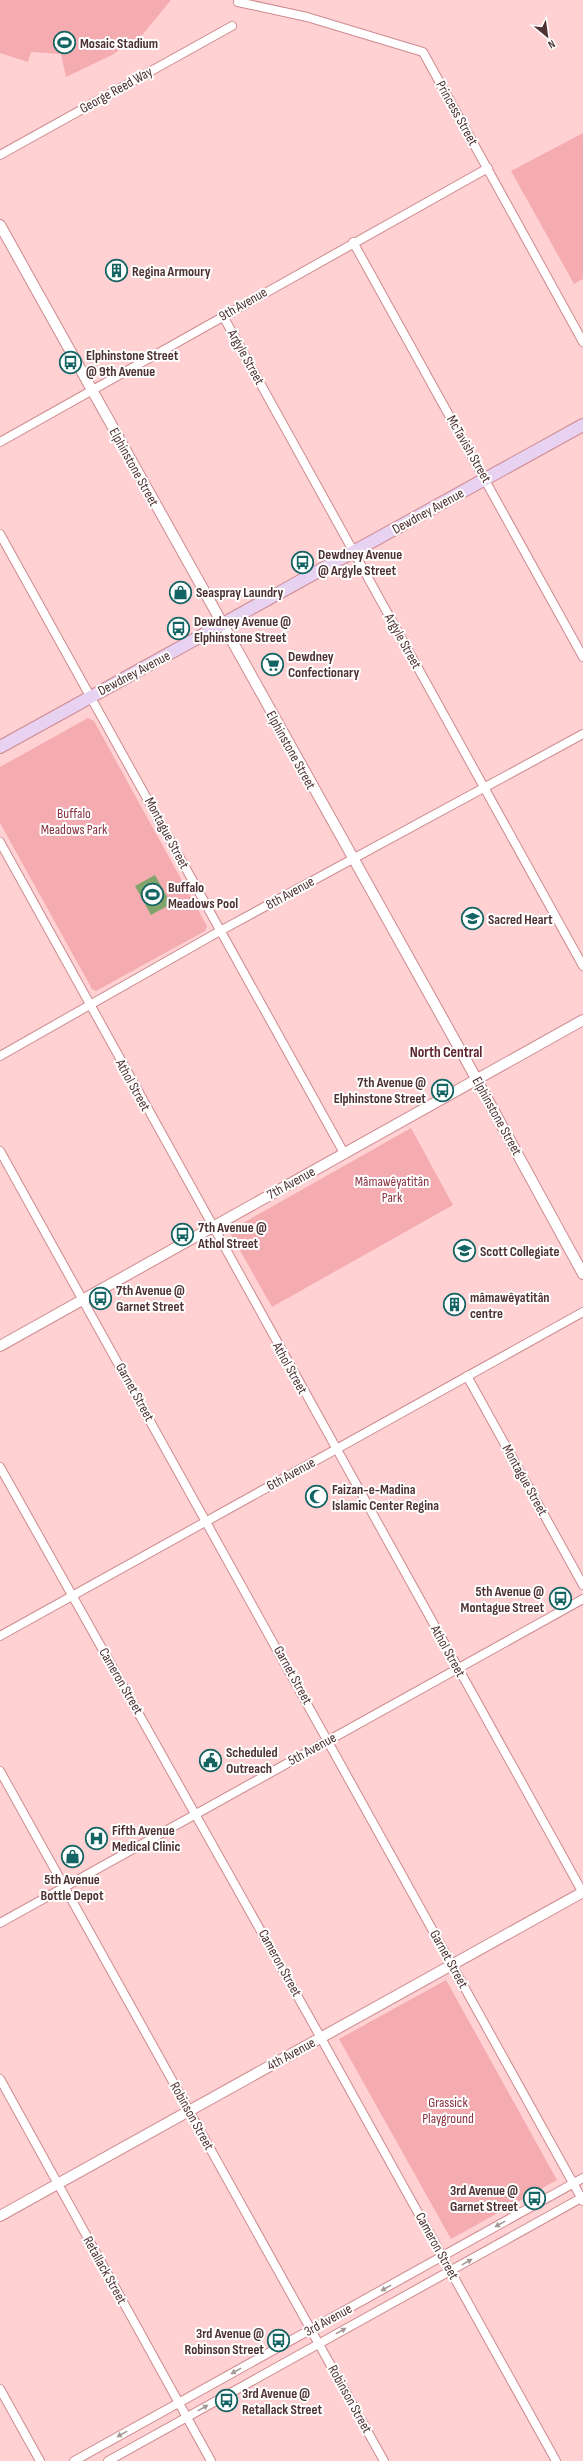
<svg xmlns="http://www.w3.org/2000/svg" width="583" height="2461" viewBox="0 0 583 2461" font-family="'Sofia Sans Condensed',sans-serif">
  <style>
    .green { fill: #f5acb0 }
    .water { fill: #80a46c }
    .lines { fill: none; stroke-linecap: round; stroke-linejoin: round }
    .minor-casing { stroke: #cf898e; stroke-width: 10 }
    .tertiary-casing { stroke: #cf898e; stroke-width: 12 }
    .secondary-casing { stroke: #cf898e; stroke-width: 14 }
    .minor { stroke: #fff; stroke-width: 8 }
    .tertiary { stroke: #fff; stroke-width: 10 }
    .secondary { stroke: #e8d2f2; stroke-width: 12 }
    .oneway { fill: #a69899 }
    .labels { text-anchor: middle; dominant-baseline: central; stroke-width: 4; stroke-linejoin: round; paint-order: stroke }
    .poi-label { font-size: 14px; font-weight: bold; fill: #4e3133; stroke: #fff; text-anchor: start }
    .street-label { font-size: 14px; fill: #4e3133; stroke: #fff }
    .park-label { font-size: 14px; fill: #88313d; stroke: #fff }
    .neighbourhood-label { font-size: 15px; font-weight: bold; fill: #60252c; stroke: #fff }
  </style>
  <rect width="100%" height="100%" fill="#ffd1d3"/>
  <g class="green">
    <polygon points="0,0 171,0 143,34 112,55 66,77 61,54 31,52 28,62 0,53"/>
    <polygon points="583,133 583,279 574,284 511,171"/>
    <polygon points="88,718 94,721 207,926 205,931 96,991 92,989 0,823 0,767"/>
    <polygon points="411,1128 453,1205 272,1307 229,1231"/>
    <polygon points="446,1980 557,2180 451,2239 339,2039"/>
  </g>
  <polygon class="water" points="155,875 171,904 151,915 135,886"/>
  <g class="lines">
    <defs>
      <g id="minor">
        <polyline points="238,2 307,17 423,52 583,342"/>
        <polyline points="0,155 232,26"/>
        <polyline points="353,242 583,657"/>
        <polyline points="223,316 583,966"/>
        <polyline points="0,442 488,168"/>
        <polyline points="0,534 344,1153"/>
        <polyline points="0,842 583,1893"/>
        <polyline points="0,1056 220,931 583,734"/>
        <polyline points="0,1151 583,2201"/>
        <polyline points="467,1376 583,1585"/>
        <polyline points="0,1467 321,2038 556,2461"/>
        <polyline points="0,1636 583,1312"/>
        <polyline points="0,1771 384,2461"/>
        <polyline points="0,1923 583,1599"/>
        <polyline points="0,2079 211,2461"/>
        <polyline points="0,2389 40,2461"/>
        <polyline points="74,2461 583,2178"/>
        <polyline points="108,2461 583,2197"/>
      </g>
      <g id="tertiary">
        <polyline points="0,225 477,1080 583,1274"/>
        <polyline points="0,1346 583,1020"/>
        <polyline points="0,2216 583,1892"/>
      </g>
      <polyline id="secondary" points="0,747 583,425"/>
    </defs>
    <use href="#minor" class="minor-casing"/>
    <use href="#tertiary" class="tertiary-casing"/>
    <use href="#secondary" class="secondary-casing"/>
    <use href="#minor" class="minor"/>
    <use href="#tertiary" class="tertiary"/>
    <use href="#secondary" class="secondary"/>
  </g>
  <defs><path id="oneway-solid" d="M-6-.8H1V-3.2L6.5 0L1 3.2V.8H-6Z"/></defs>
  <g class="oneway">
    <use href="#oneway-solid" transform="translate(500 2224) rotate(151)"/>
    <use href="#oneway-solid" transform="translate(467 2262) rotate(-29)"/>
    <use href="#oneway-solid" transform="translate(386 2288) rotate(151)"/>
    <use href="#oneway-solid" transform="translate(341 2331) rotate(-29)"/>
    <use href="#oneway-solid" transform="translate(236 2371) rotate(151)"/>
    <use href="#oneway-solid" transform="translate(203 2408) rotate(-29)"/>
    <use href="#oneway-solid" transform="translate(122 2434) rotate(151)"/>
  </g>
  <defs>
    <symbol id="stadium-ring" viewBox="-11 -11 22 22"><circle r="9.5" fill="#fff" stroke="#146464" stroke-width="1.5"/><path d="M0-5a6.5 5 0 1 0 0 10a6.5 5 0 1 0 0-10ZM-3.5-1.8h7v3.6h-7Z" fill="#146464"/></symbol>
    <symbol id="building-ring" viewBox="-11 -11 22 22"><circle r="9.5" fill="#fff" stroke="#146464" stroke-width="1.5"/><path d="M-4-6H4V6H1V3H-1V6H-4ZM-2.5-4.3h1.7v1.8h-1.7ZM.8-4.3h1.7v1.8H.8ZM-2.5-1h1.7V.8h-1.7ZM.8-1h1.7V.8H.8Z" fill="#146464"/></symbol>
    <symbol id="bus-ring" viewBox="-11 -11 22 22"><circle r="9.5" fill="#fff" stroke="#146464" stroke-width="1.5"/><path d="M-5-6H5V4H4V6H2V4H-2V6H-4V4H-5ZM-3.5-4V0h7V-4ZM-3.5 1.2v1.5H-2V1.2ZM2 1.2v1.5H3.5V1.2Z" fill="#146464"/></symbol>
    <symbol id="shop-ring" viewBox="-11 -11 22 22"><circle r="9.5" fill="#fff" stroke="#146464" stroke-width="1.5"/><path d="M-5-2.5h2.3a2.7 3.5 0 0 1 5.4 0H5L5.5 6h-11ZM-1.5-2.5h3a1.5 2.3 0 0 0-3 0Z" fill="#146464"/></symbol>
    <symbol id="supermarket-ring" viewBox="-11 -11 22 22"><circle r="9.5" fill="#fff" stroke="#146464" stroke-width="1.5"/><path d="M-6-5.5h2.5l.6 2H6L4.5 2H-2.5L-4.4-4H-6ZM-1.5 3.2a1.3 1.3 0 1 0 .1 0ZM3 3.2a1.3 1.3 0 1 0 .1 0Z" fill="#146464"/></symbol>
    <symbol id="school-ring" viewBox="-11 -11 22 22"><circle r="9.5" fill="#fff" stroke="#146464" stroke-width="1.5"/><path d="M0-5L7-2L0 1L-7-2ZM-4 1L0 2.5L4 1V4Q0 6-4 4Z" fill="#146464"/></symbol>
    <symbol id="mosque-ring" viewBox="-11 -11 22 22"><circle r="9.5" fill="#fff" stroke="#146464" stroke-width="1.5"/><path d="M3.5-4.9A6 6 0 1 0 3.5 4.9A5 5 0 1 1 3.5-4.9Z" fill="#146464"/></symbol>
    <symbol id="civic-ring" viewBox="-11 -11 22 22"><circle r="9.5" fill="#fff" stroke="#146464" stroke-width="1.5"/><path d="M-.6-6.5H3V-4.5H.6V-3L4-1V1h2V6H-6V1h2V-1L-.6-3ZM-1.2 2.5V6h2.4V2.5Z" fill="#146464"/></symbol>
    <symbol id="hospital-ring" viewBox="-11 -11 22 22"><circle r="9.5" fill="#fff" stroke="#146464" stroke-width="1.5"/><path d="M-5-5h3v3.5h4V-5h3V5h-3V1.5h-4V5h-3Z" fill="#146464"/></symbol>
  </defs>
  <g fill-rule="evenodd">
    <use href="#stadium-ring" x="52" y="30" width="25" height="25"/>
    <use href="#building-ring" x="104" y="258" width="25" height="25"/>
    <use href="#bus-ring" x="58" y="350" width="25" height="25"/>
    <use href="#bus-ring" x="290" y="550" width="25" height="25"/>
    <use href="#shop-ring" x="168" y="580" width="25" height="25"/>
    <use href="#bus-ring" x="166" y="616" width="25" height="25"/>
    <use href="#supermarket-ring" x="260" y="652" width="25" height="25"/>
    <use href="#stadium-ring" x="140" y="882" width="25" height="25"/>
    <use href="#school-ring" x="460" y="906" width="25" height="25"/>
    <use href="#bus-ring" x="430" y="1078" width="25" height="25"/>
    <use href="#bus-ring" x="170" y="1222" width="25" height="25"/>
    <use href="#school-ring" x="452" y="1238" width="25" height="25"/>
    <use href="#bus-ring" x="88" y="1286" width="25" height="25"/>
    <use href="#building-ring" x="442" y="1292" width="25" height="25"/>
    <use href="#mosque-ring" x="304" y="1484" width="25" height="25"/>
    <use href="#bus-ring" x="548" y="1586" width="25" height="25"/>
    <use href="#civic-ring" x="198" y="1748" width="25" height="25"/>
    <use href="#hospital-ring" x="84" y="1826" width="25" height="25"/>
    <use href="#shop-ring" x="60" y="1844" width="25" height="25"/>
    <use href="#bus-ring" x="522" y="2186" width="25" height="25"/>
    <use href="#bus-ring" x="266" y="2328" width="25" height="25"/>
    <use href="#bus-ring" x="214" y="2388" width="25" height="25"/>
  </g>
  <g class="labels">
    <g class="poi-label">
      <text x="80" y="43">Mosaic Stadium</text>
      <text x="132" y="271">Regina Armoury</text>
      <text x="86" y="355">Elphinstone Street<tspan x="86" dy="16">@ 9th Avenue</tspan></text>
      <text x="318" y="554">Dewdney Avenue<tspan x="318" dy="16">@ Argyle Street</tspan></text>
      <text x="196" y="592">Seaspray Laundry</text>
      <text x="194" y="621">Dewdney Avenue @<tspan x="194" dy="16">Elphinstone Street</tspan></text>
      <text x="288" y="656">Dewdney<tspan x="288" dy="16">Confectionary</tspan></text>
      <text x="168" y="887">Buffalo<tspan x="168" dy="16">Meadows Pool</tspan></text>
      <text x="488" y="919">Sacred Heart</text>
      <text x="426" y="1082" text-anchor="end">7th Avenue @<tspan x="426" dy="16">Elphinstone Street</tspan></text>
      <text x="198" y="1227">7th Avenue @<tspan x="198" dy="16">Athol Street</tspan></text>
      <text x="480" y="1251">Scott Collegiate</text>
      <text x="116" y="1290">7th Avenue @<tspan x="116" dy="16">Garnet Street</tspan></text>
      <text x="470" y="1297">mâmawêyatitân<tspan x="470" dy="16">centre</tspan></text>
      <text x="332" y="1489">Faizan-e-Madina<tspan x="332" dy="16">Islamic Center Regina</tspan></text>
      <text x="544" y="1591" text-anchor="end">5th Avenue @<tspan x="544" dy="16">Montague Street</tspan></text>
      <text x="226" y="1752">Scheduled<tspan x="226" dy="16">Outreach</tspan></text>
      <text x="112" y="1830">Fifth Avenue<tspan x="112" dy="16">Medical Clinic</tspan></text>
      <text x="72" y="1879" text-anchor="middle">5th Avenue<tspan x="72" dy="16">Bottle Depot</tspan></text>
      <text x="518" y="2190" text-anchor="end">3rd Avenue @<tspan x="518" dy="16">Garnet Street</tspan></text>
      <text x="264" y="2333" text-anchor="end">3rd Avenue @<tspan x="264" dy="16">Robinson Street</tspan></text>
      <text x="242" y="2393">3rd Avenue @<tspan x="242" dy="16">Retallack Street</tspan></text>
    </g>
    <g class="street-label">
      <text transform="translate(116 90) rotate(-29)">George Reed Way</text>
      <text transform="translate(457 113) rotate(61)">Princess Street</text>
      <text transform="translate(243 304) rotate(-30)">9th Avenue</text>
      <text transform="translate(246 357) rotate(61)">Argyle Street</text>
      <text transform="translate(469 449) rotate(60)">McTavish Street</text>
      <text transform="translate(134 467) rotate(61)">Elphinstone Street</text>
      <text transform="translate(428 511) rotate(-29)">Dewdney Avenue</text>
      <text transform="translate(403 641) rotate(61)">Argyle Street</text>
      <text transform="translate(134 673) rotate(-28)">Dewdney Avenue</text>
      <text transform="translate(291 750) rotate(61)">Elphinstone Street</text>
      <text transform="translate(167 833) rotate(62)">Montague Street</text>
      <text transform="translate(290 893) rotate(-29)">8th Avenue</text>
      <text transform="translate(133 1085) rotate(61)">Athol Street</text>
      <text transform="translate(497 1116) rotate(61)">Elphinstone Street</text>
      <text transform="translate(291 1183) rotate(-29)">7th Avenue</text>
      <text transform="translate(290 1368) rotate(61)">Athol Street</text>
      <text transform="translate(135 1392) rotate(61)">Garnet Street</text>
      <text transform="translate(291 1474) rotate(-29)">6th Avenue</text>
      <text transform="translate(525 1480) rotate(61)">Montague Street</text>
      <text transform="translate(448 1651) rotate(61)">Athol Street</text>
      <text transform="translate(293 1675) rotate(61)">Garnet Street</text>
      <text transform="translate(121 1681) rotate(60)">Cameron Street</text>
      <text transform="translate(312 1749) rotate(-29)">5th Avenue</text>
      <text transform="translate(449 1959) rotate(61)">Garnet Street</text>
      <text transform="translate(280 1963) rotate(61)">Cameron Street</text>
      <text transform="translate(291 2054) rotate(-29)">4th Avenue</text>
      <text transform="translate(192 2116) rotate(61)">Robinson Street</text>
      <text transform="translate(437 2246) rotate(61)">Cameron Street</text>
      <text transform="translate(105 2270) rotate(61)">Retallack Street</text>
      <text transform="translate(328 2320) rotate(-29)">3rd Avenue</text>
      <text transform="translate(350 2399) rotate(61)">Robinson Street</text>
    </g>
    <g class="park-label">
      <text x="74" y="813">Buffalo<tspan x="74" dy="16">Meadows Park</tspan></text>
      <text x="392" y="1181">Mâmawêyatitân<tspan x="392" dy="16">Park</tspan></text>
      <text x="448" y="2102">Grassick<tspan x="448" dy="16">Playground</tspan></text>
    </g>
    <g class="neighbourhood-label">
      <text x="446" y="1052">North Central</text>
    </g>
  </g>
  <g transform="translate(547 36) rotate(151)" stroke="#ffffff" stroke-width="3" paint-order="stroke">
  <path d="M0-3L7 15L0 10L-7 15Z" fill="#4e3133"/>
  <text y="-6" font-size="11" font-weight="bold" text-anchor="middle" fill="#4e3133">N</text>
  </g>
</svg>
